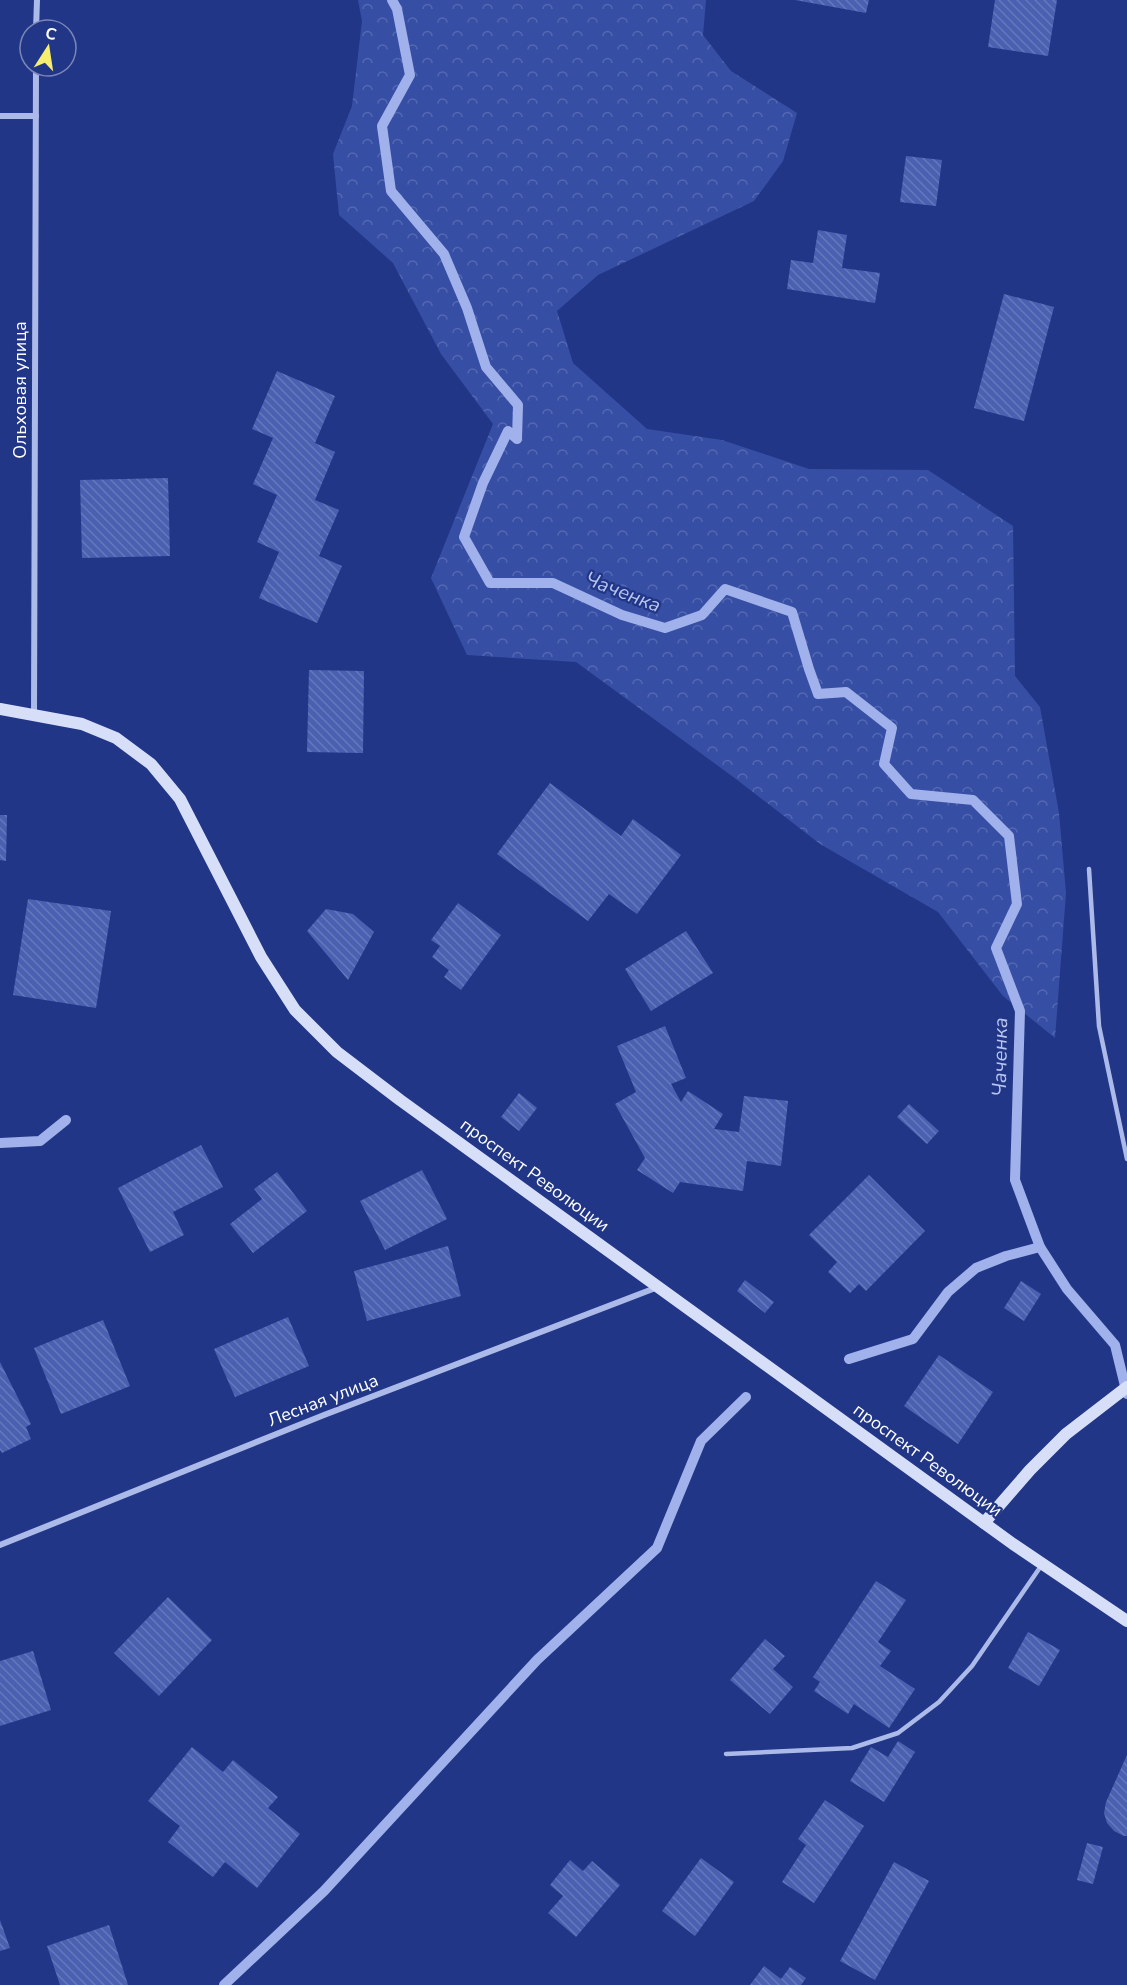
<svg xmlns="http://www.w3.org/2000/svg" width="1127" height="1985" viewBox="0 0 1127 1985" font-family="'Nunito Sans',sans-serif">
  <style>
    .forest { fill: url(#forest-crowns) }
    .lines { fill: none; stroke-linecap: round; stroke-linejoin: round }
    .stream { stroke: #a0b1eb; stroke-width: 10 }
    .building { fill: url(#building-back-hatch) }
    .lane { stroke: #acbaea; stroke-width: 4.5 }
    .street { stroke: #acbaea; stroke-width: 6 }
    .secondary { stroke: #d7def8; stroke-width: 12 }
    .labels { text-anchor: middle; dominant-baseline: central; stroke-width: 4.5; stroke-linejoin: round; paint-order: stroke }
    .street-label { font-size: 18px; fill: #fff; stroke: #223687 }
    .water-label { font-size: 20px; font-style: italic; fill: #b8c5f1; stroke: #223687 }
  </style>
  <defs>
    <pattern id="forest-crowns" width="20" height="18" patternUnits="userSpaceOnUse" patternTransform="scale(1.5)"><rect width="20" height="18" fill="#364ea4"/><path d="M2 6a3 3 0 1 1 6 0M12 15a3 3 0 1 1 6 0" fill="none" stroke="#5469b2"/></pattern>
    <pattern id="building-back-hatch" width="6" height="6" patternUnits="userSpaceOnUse" patternTransform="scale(1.5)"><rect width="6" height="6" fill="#4a60b0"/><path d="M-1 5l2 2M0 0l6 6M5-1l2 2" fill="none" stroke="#6578bc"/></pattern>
  </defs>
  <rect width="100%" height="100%" fill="#223687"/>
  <polygon class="forest" points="358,0 706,0 703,35 731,71 797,113 783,161 754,201 598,275 557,311 573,363 647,429 722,440 809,469 928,470 1013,526 1015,676 1040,707 1059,813 1066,893 1055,1038 1003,996 938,912 820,844 736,779 576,662 467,655 431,578 493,424 441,354 393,263 339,215 333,154 352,106 362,21"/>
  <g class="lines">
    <g class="stream">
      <polyline points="392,0 397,9 410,75 382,126 391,191 444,254 467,308 486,367 518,405 517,439 508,431 483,483 464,537 490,583 553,583 622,615 665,628 702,615 725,589 792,612 809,669 818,694 846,692 892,728 884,764 911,794 973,800 1009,836 1017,904 996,948 1020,1011 1015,1180 1040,1247 1067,1289 1115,1345 1127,1394"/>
      <polyline points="0,1143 40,1141 66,1120"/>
      <polyline points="849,1359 913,1339 948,1292 976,1268 1006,1256 1040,1247"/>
      <polyline points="224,1985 324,1891 537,1660 657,1548 701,1441 746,1397"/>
    </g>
  </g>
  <g class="building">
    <polygon points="795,0 869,0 866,13"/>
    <polygon points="995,0 1057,0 1048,56 988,47"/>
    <polygon points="906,156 942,160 936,206 900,202"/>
    <polygon points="818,230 847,235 842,268 880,273 875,303 787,289 791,260 813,263"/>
    <polygon points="1004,294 1054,307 1024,421 974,408"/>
    <polygon points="277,371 335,396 315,443 335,452 315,500 339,510 319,556 342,566 317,623 259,598 279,552 257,542 277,495 253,484 273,438 252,429"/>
    <polygon points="168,478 170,556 82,558 80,480"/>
    <polygon points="309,670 364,671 363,753 307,752"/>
    <polygon points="550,783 621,836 633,819 681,855 637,914 609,894 588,921 497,854"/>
    <polygon points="0,815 7,815 6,861 0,860"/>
    <polygon points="28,899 111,911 96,1008 13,995"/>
    <polygon points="458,903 501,935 461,990 444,977 449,970 432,957 440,946 431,940"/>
    <polygon points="326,909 353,914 374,932 348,980 307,931"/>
    <polygon points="686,931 713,973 651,1011 625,969"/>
    <polygon points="665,1026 686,1078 671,1084 681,1102 688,1091 723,1114 714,1129 739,1132 744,1096 788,1101 781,1166 747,1161 743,1191 680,1182 673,1193 637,1170 645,1158 615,1104 636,1092 617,1046"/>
    <polygon points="519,1093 537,1108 519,1131 501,1117"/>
    <polygon points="909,1104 939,1131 927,1144 897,1117"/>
    <polygon points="201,1145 223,1187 173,1212 184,1235 150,1252 118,1188"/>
    <polygon points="422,1170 447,1219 385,1250 360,1201"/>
    <polygon points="277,1172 307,1211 253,1253 230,1224 262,1199 254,1189"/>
    <polygon points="869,1175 925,1231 866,1291 859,1284 850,1293 828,1272 837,1262 809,1235"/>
    <polygon points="448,1246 461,1296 367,1321 354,1271"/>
    <polygon points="745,1280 774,1302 765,1313 737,1291"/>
    <polygon points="1021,1281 1041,1294 1024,1321 1004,1308"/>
    <polygon points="288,1317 309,1366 235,1397 214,1349"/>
    <polygon points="103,1320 130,1386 61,1414 34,1348"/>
    <polygon points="939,1355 993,1392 958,1444 904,1406"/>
    <polygon points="0,1362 31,1424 26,1427 31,1439 2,1453 0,1450"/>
    <polygon points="876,1581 906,1600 878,1642 891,1651 880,1666 915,1689 889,1728 854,1704 848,1714 814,1691 820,1682 813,1677"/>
    <polygon points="168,1597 212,1640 159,1696 114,1653"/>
    <polygon points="1028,1632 1060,1650 1039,1686 1008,1668"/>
    <polygon points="765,1639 785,1656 773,1669 793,1687 770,1714 730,1680"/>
    <polygon points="33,1651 51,1710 0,1726 0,1661"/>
    <polygon points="898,1741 915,1752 884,1802 850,1781 871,1747 888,1757"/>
    <polygon points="192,1747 223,1772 233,1760 278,1797 268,1808 300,1834 257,1888 225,1862 213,1877 168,1842 180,1826 148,1801"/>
    <polygon points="1127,1755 1127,1836 1124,1836 1114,1831 1107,1823 1104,1813 1106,1802"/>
    <polygon points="825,1800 864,1826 814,1903 782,1882 806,1845 798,1839"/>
    <polygon points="1087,1843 1103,1847 1093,1884 1077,1880"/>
    <polygon points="701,1858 734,1882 695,1936 662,1911"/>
    <polygon points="570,1860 583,1871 592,1861 620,1885 576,1937 548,1913 563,1896 550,1885"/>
    <polygon points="894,1862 929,1881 875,1980 840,1961"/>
    <polygon points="0,1920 10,1948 0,1951"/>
    <polygon points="109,1925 128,1985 60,1985 47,1946"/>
    <polygon points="764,1966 781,1979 790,1967 806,1978 801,1985 750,1985"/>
  </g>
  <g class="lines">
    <g class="lane">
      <polyline points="1089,869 1099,1026 1127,1159"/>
      <polyline points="726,1754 852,1748 898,1733 939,1702 972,1666 1041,1566"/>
    </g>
    <g class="street">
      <polyline points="36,30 37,0"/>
      <polyline points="0,116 36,116"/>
      <polyline points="34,715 36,66"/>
      <polyline points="0,1545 324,1415 658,1287"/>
    </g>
    <g class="secondary">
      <polyline points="0,709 82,724 116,738 151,764 180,799 261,957 295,1010 337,1052 400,1100 1013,1544 1127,1621"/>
      <polyline points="984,1523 1030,1470 1066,1434 1127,1387"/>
    </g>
  </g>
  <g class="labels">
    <g class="street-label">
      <text transform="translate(20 390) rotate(-90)">Ольховая улица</text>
      <text transform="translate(535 1175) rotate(36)">проспект Революции</text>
      <text transform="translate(323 1400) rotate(-21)">Лесная улица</text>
      <text transform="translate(928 1460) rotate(36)">проспект Революции</text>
    </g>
    <g class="water-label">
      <text transform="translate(623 592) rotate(21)">Чаченка</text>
      <text transform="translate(1000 1057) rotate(-89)">Чаченка</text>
    </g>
  </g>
  <g transform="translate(48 48) rotate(12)"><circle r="28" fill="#223687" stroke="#7a86b7" stroke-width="1.5"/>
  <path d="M0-4.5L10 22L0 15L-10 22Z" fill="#f6ee6e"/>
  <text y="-9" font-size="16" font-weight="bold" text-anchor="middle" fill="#ffffff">С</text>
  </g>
</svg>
